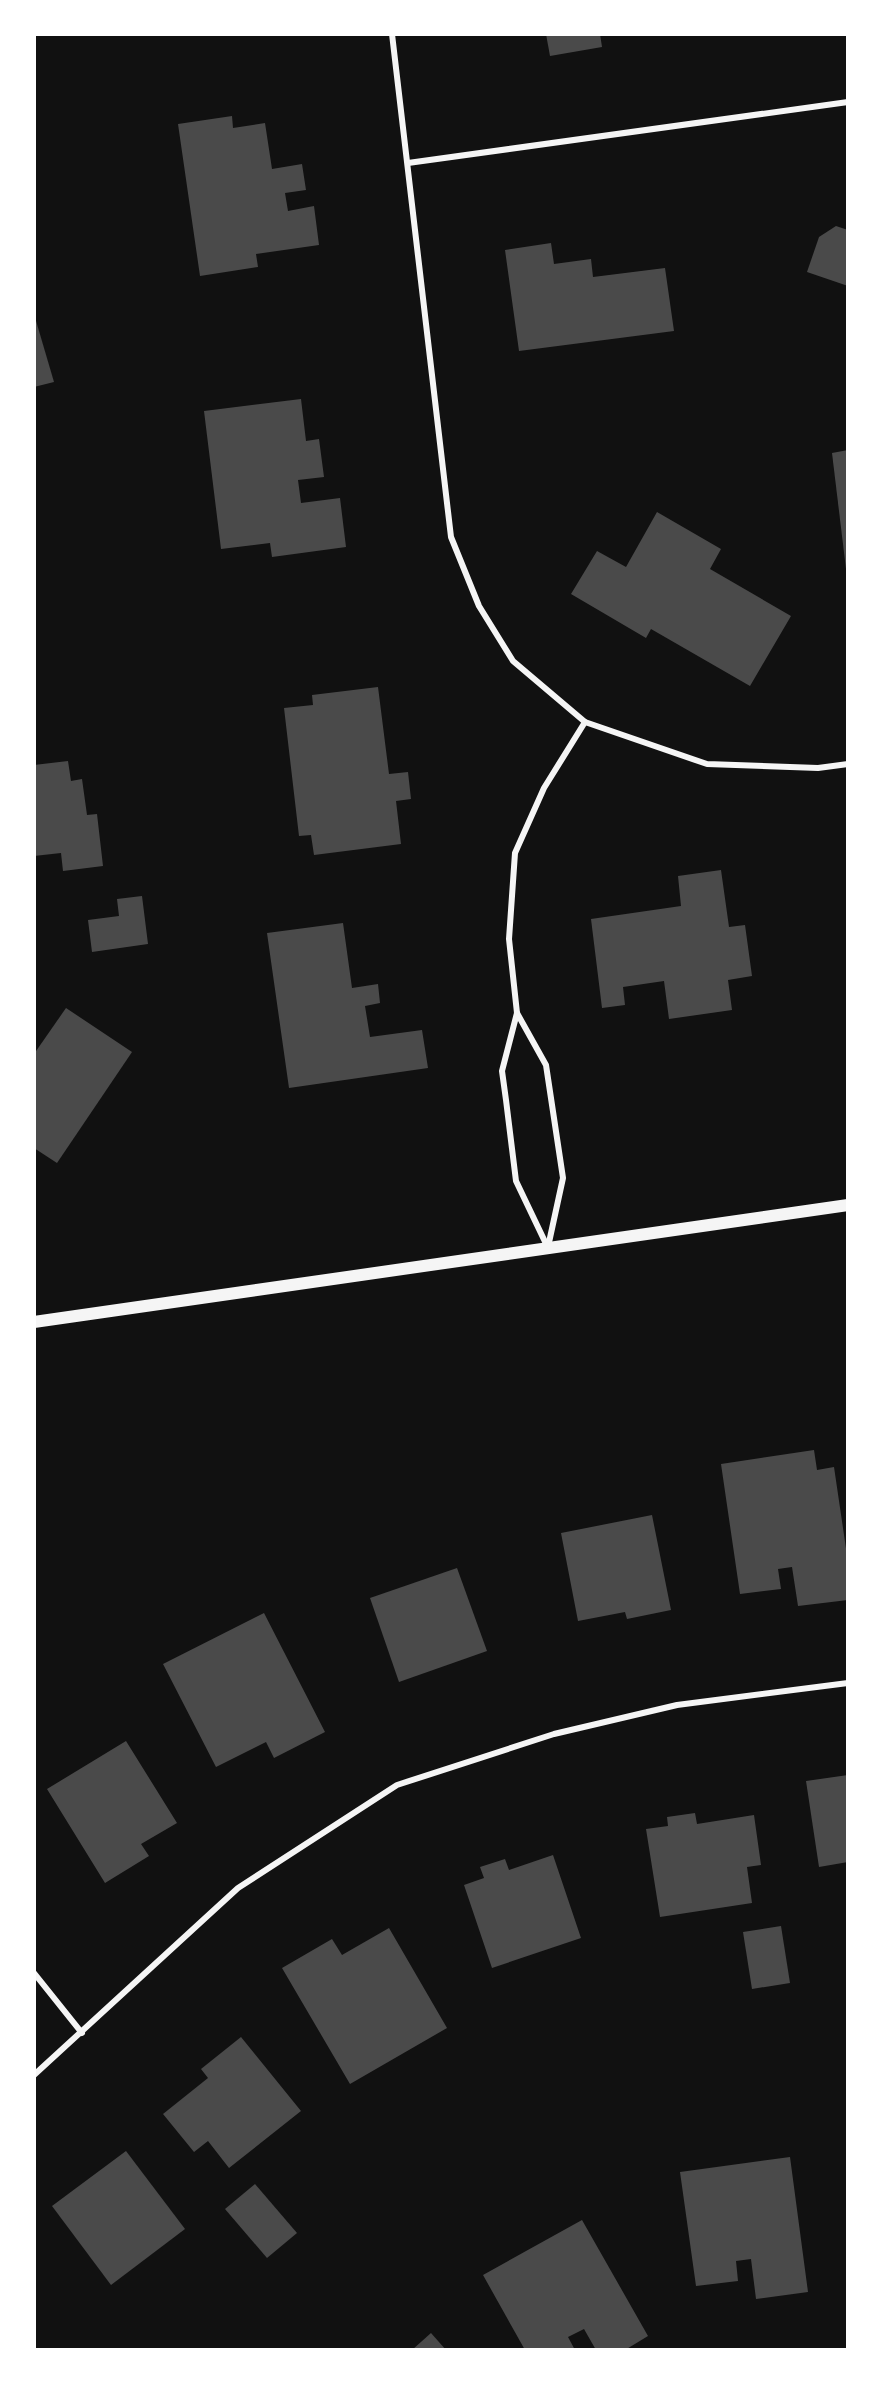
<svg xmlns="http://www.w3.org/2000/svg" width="882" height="2384" viewBox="0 0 882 2384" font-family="'Alegreya Sans',sans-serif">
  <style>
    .building { fill: #4a4a4a }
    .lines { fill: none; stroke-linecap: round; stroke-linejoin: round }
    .minor { stroke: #f5f5f5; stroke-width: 6 }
    .secondary { stroke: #f5f5f5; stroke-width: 12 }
  </style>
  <rect width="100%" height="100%" fill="#111"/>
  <g class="building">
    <polygon points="546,34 600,34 602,47 550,56"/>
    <polygon points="232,116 233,128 265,123 272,169 302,164 306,190 285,193 288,211 314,206 319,245 256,254 258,267 200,276 178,124"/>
    <polygon points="836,226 848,230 848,286 807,272 819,237"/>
    <polygon points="551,243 554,264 591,259 593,277 665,268 674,331 519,351 505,250"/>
    <polygon points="34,314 54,382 34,387"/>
    <polygon points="301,399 306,441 319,439 324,477 298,480 301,503 340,498 346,547 272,557 270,543 221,549 204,411"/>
    <polygon points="848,450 848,569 846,569 832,453"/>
    <polygon points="657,512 721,549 710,569 791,616 750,686 651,629 646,638 571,594 597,551 626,567"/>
    <polygon points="378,687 389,774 408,772 411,799 396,801 401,844 314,855 311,835 299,836 284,708 313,705 312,695"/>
    <polygon points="68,761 71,781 82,779 87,815 97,814 103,866 63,871 61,853 34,856 34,765"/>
    <polygon points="721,870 729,927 745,925 752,976 728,980 732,1010 669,1019 664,981 623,987 625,1005 602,1008 591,919 681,906 678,876"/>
    <polygon points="142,896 148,944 92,952 88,920 119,916 117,899"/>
    <polygon points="343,923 352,988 378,984 380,1003 365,1006 370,1037 422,1030 428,1068 289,1088 267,933"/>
    <polygon points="66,1008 132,1052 57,1163 34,1148 34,1054"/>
    <polygon points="814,1450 817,1470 834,1467 848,1562 848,1600 798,1606 792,1567 778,1569 781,1589 740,1594 721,1464"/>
    <polygon points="652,1515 671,1610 627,1619 625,1612 578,1621 561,1533"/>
    <polygon points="457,1568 487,1651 399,1682 370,1598"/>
    <polygon points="264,1613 325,1732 274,1758 266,1742 216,1767 163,1664"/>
    <polygon points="126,1741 177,1823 141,1844 149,1856 105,1883 47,1789"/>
    <polygon points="848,1775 848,1862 819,1867 806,1781"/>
    <polygon points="695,1813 697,1824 754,1815 761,1865 747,1867 752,1903 660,1917 646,1829 668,1826 667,1817"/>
    <polygon points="553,1855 581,1938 492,1968 464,1885 484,1878 480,1867 505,1859 509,1870"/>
    <polygon points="781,1926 790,1983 752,1989 743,1932"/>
    <polygon points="389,1928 447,2028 350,2084 282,1968 332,1939 342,1955"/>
    <polygon points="241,2037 301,2111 229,2168 208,2141 194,2152 163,2114 208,2078 201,2069"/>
    <polygon points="126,2151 185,2229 111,2285 52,2206"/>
    <polygon points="790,2157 808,2292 756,2299 751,2259 736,2261 738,2281 696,2286 680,2172"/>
    <polygon points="255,2184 297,2233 267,2258 225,2209"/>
    <polygon points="582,2220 648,2336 625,2350 596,2350 584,2329 568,2337 575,2350 525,2350 483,2275"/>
    <polygon points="431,2333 446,2350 412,2350"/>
  </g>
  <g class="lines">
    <g class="minor">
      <polyline points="392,34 451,537 479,606 513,661 585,722 707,764 818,768 848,764"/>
      <polyline points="408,163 848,102"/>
      <polyline points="517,1013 546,1065 563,1178 548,1247"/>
      <polyline points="548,1248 516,1181 506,1100 502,1071 517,1013 509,939 515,853 544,788 585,722"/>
      <polyline points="34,1973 82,2033"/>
      <polyline points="34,2075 238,1888 397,1785 554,1734 677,1705 848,1683"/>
    </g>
    <polyline class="secondary" points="34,1322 848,1205"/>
  </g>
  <rect width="882" height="2384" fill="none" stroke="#ffffff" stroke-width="72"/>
</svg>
